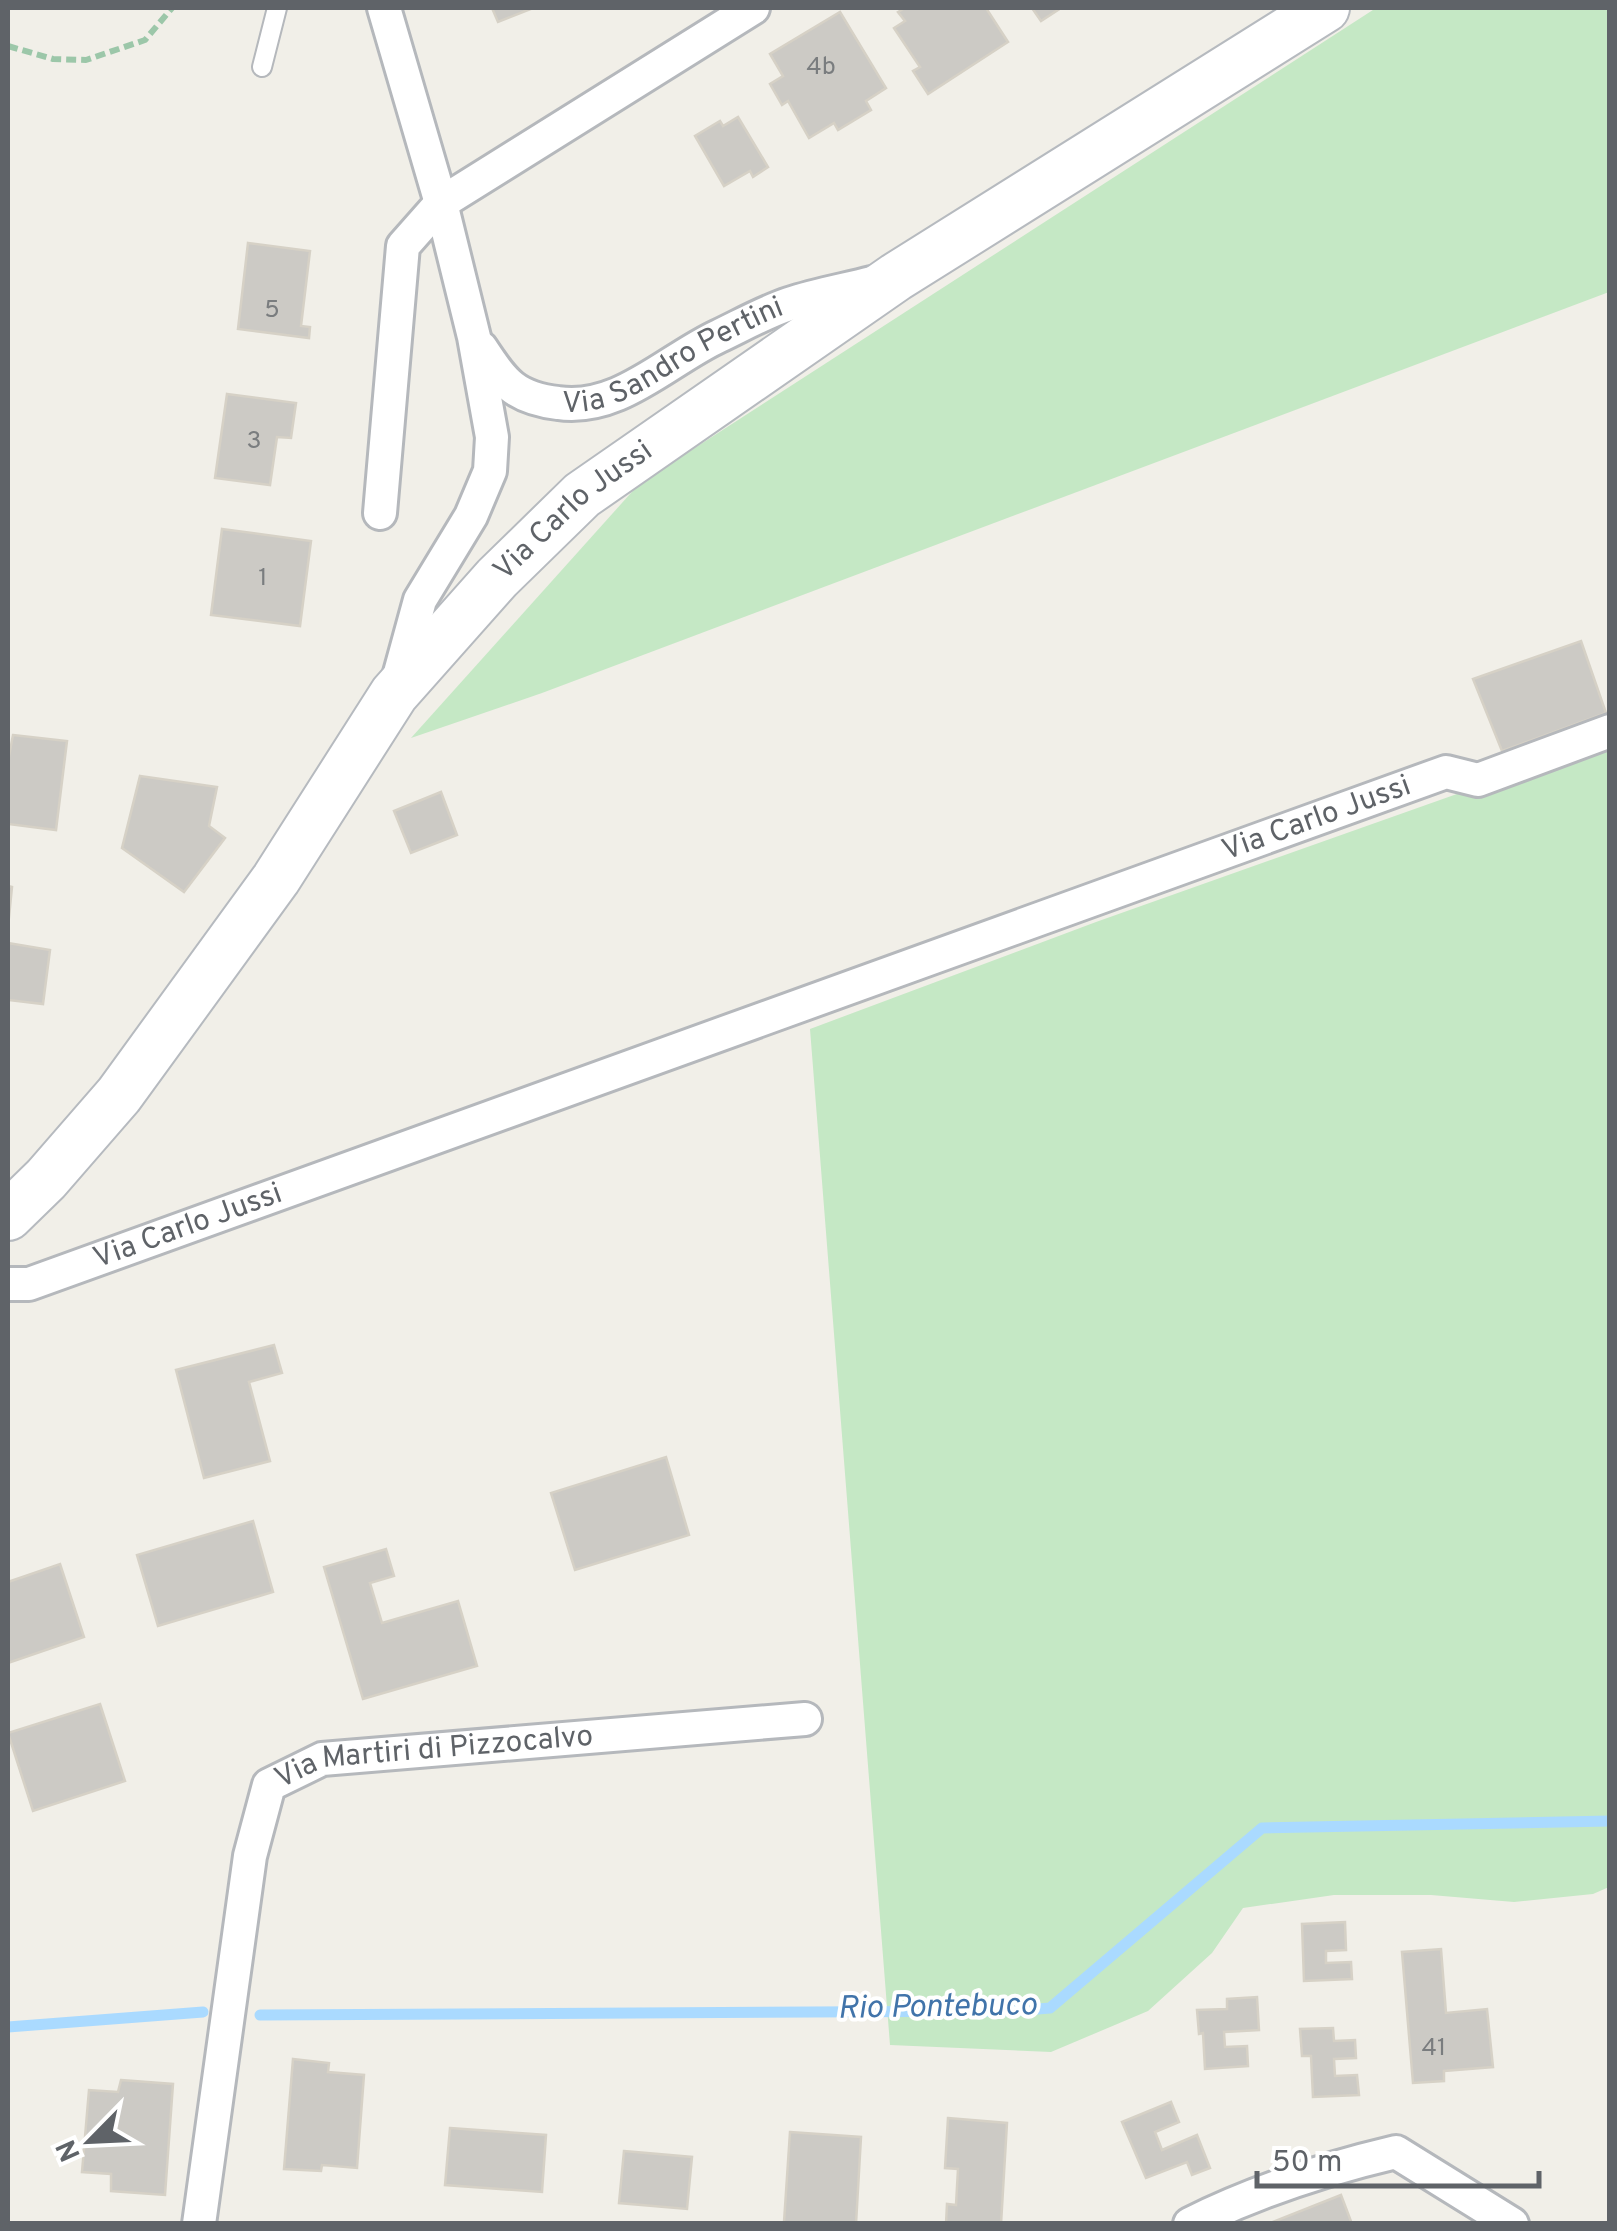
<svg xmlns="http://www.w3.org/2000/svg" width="1617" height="2231" viewBox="0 0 1617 2231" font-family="Overpass,sans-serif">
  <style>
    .green { fill: #c5e8c5 }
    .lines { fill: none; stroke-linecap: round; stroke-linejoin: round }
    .stream { stroke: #aadaff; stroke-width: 11 }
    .building { fill: #cccac5; stroke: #d6d1c6; stroke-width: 2.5 }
    .lane-casing { stroke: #b5b8bc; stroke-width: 22 }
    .street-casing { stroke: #b5b8bc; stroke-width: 38 }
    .secondary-casing { stroke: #b6babf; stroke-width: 52 }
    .path { stroke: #9cc7a9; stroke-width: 6; stroke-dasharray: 10 5; stroke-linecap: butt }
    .lane { stroke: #fff; stroke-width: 18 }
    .street { stroke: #fff; stroke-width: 32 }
    .secondary { stroke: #fff; stroke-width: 48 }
    .labels { text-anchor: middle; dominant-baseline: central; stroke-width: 8; stroke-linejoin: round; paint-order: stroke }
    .number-label { font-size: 25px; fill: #7a7d7f }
    .street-label { font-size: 30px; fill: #5f6368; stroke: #fff }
    .water-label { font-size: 32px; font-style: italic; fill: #4174aa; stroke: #fff }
  </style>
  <rect width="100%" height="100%" fill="#f1efe8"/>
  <g class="green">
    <polygon points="1376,8 1609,8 1609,292 542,693 411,738 639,484"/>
    <polygon points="1609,740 1609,1887 1593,1894 1514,1902 1431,1895 1334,1895 1243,1908 1212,1953 1148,2011 1051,2052 890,2045 810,1029 1096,922"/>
  </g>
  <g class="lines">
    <g class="stream">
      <polyline points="260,2015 1013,2011 1050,2008 1262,1828 1610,1821"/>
      <polyline points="8,2027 203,2012"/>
    </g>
  </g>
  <g class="building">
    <polygon points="492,8 533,8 498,22"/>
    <polygon points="905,8 986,8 1008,42 928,94 913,71 920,67 894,28 905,21 898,12"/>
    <polygon points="1032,8 1061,8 1041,21"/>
    <polygon points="840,12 886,88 866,101 871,110 838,130 834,123 809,138 788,101 782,105 770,84 783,76 770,54"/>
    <polygon points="738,117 768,167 753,177 750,171 724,186 695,136 720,121 723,126"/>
    <polygon points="248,243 310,251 301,326 310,327 309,338 238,329"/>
    <polygon points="227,394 296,403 291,438 277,437 270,485 215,478"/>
    <polygon points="222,529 311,541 300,626 211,615"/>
    <polygon points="1581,641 1606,713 1502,751 1473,679"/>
    <polygon points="13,735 67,741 56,830 8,824 8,761"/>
    <polygon points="140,776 217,787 209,826 225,838 184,892 122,848"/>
    <polygon points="441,792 457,835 411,853 394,811"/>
    <polygon points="8,886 12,887 8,927"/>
    <polygon points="8,943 50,950 43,1004 8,1000"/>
    <polygon points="274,1345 282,1373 249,1382 270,1461 204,1478 176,1370"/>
    <polygon points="666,1457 689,1535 575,1570 551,1493"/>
    <polygon points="253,1521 273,1592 158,1626 137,1555"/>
    <polygon points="386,1549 394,1576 370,1583 382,1623 458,1601 477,1666 363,1699 324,1567"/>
    <polygon points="60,1564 84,1637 8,1663 8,1582"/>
    <polygon points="100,1704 125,1781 33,1811 8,1733"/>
    <polygon points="1345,1922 1346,1950 1326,1951 1326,1963 1351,1962 1352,1979 1304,1981 1302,1924"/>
    <polygon points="1441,1949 1446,2013 1487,2009 1493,2067 1444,2071 1444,2081 1413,2083 1402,1952"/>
    <polygon points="1257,1997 1259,2030 1224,2032 1225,2047 1247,2046 1248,2066 1205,2069 1203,2033 1199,2034 1197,2010 1227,2009 1227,1999"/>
    <polygon points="1333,2028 1334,2041 1355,2040 1356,2058 1334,2059 1335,2076 1357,2075 1359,2095 1313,2097 1311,2056 1302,2056 1300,2029"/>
    <polygon points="293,2059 329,2063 328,2072 364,2075 357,2168 322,2165 321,2171 284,2169"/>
    <polygon points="121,2080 173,2084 165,2195 111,2191 111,2174 82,2172 89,2090 118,2092"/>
    <polygon points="1171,2102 1179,2122 1155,2132 1162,2150 1197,2135 1210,2168 1192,2175 1187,2162 1146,2178 1122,2122"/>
    <polygon points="948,2118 1007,2123 1001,2224 946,2224 947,2204 956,2205 958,2169 945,2168"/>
    <polygon points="450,2128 546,2135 542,2192 445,2185"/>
    <polygon points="790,2132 861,2137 856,2224 784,2222"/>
    <polygon points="624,2151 692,2157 687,2209 619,2203"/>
    <polygon points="1341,2195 1352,2224 1268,2224"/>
  </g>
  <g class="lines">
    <defs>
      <polyline id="lane" points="262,67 277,8"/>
      <g id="street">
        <polyline points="384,8 441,203 474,337 492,437 490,471 471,516 420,600 397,684"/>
        <path id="s1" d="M481,348C504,383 515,398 558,403C619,412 667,360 719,336C742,325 765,312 789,304C816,295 845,290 872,283"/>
        <polyline points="380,513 403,246 441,203 753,8"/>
        <path id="s2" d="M8,1284H29L1446,772L1478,780L1610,731"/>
        <path id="s3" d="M199,2224L250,1856L269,1785L322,1759L805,1719"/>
        <path d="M1190,2224C1256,2191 1324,2169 1396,2152L1512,2224"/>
      </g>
      <g id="secondary">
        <path id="s4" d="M8,1216L46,1179L119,1095L276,879L394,694L497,578L582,495L896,277L1325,8"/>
      </g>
    </defs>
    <use href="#lane" class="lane-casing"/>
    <use href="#street" class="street-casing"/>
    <use href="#secondary" class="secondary-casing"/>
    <polyline class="path" points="8,46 53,59 86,60 145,40 172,8"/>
    <use href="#lane" class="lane"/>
    <use href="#street" class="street"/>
    <use href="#secondary" class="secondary"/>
  </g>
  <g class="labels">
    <g class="number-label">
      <text x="821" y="68">4b</text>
      <text x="272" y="311">5</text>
      <text x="254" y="442">3</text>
      <text x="263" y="579">1</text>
      <text x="1434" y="2049">41</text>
    </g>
    <g class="street-label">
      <text stroke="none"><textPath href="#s1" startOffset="225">Via Sandro Pertini</textPath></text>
      <text stroke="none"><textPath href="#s4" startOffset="908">Via Carlo Jussi</textPath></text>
      <text stroke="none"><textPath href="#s2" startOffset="1390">Via Carlo Jussi</textPath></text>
      <text stroke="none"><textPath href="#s2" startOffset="190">Via Carlo Jussi</textPath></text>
      <text stroke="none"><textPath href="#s3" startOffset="615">Via Martiri di Pizzocalvo</textPath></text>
    </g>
    <g class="water-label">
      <text transform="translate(937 2008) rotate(-1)">Rio Pontebuco</text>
    </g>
  </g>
  <rect width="1617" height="2231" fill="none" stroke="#5f6368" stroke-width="20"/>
  <g transform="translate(90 2141) rotate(246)" stroke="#ffffff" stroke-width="8" paint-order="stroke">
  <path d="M0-8L18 38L0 25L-18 38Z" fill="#5f6368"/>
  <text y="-15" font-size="28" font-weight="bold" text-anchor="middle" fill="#5f6368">N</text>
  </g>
  <path d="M1257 2171v15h282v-15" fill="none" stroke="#5f6368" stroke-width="5"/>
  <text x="1272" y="2171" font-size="30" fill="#5f6368" stroke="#ffffff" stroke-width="8" paint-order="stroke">50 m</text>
</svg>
